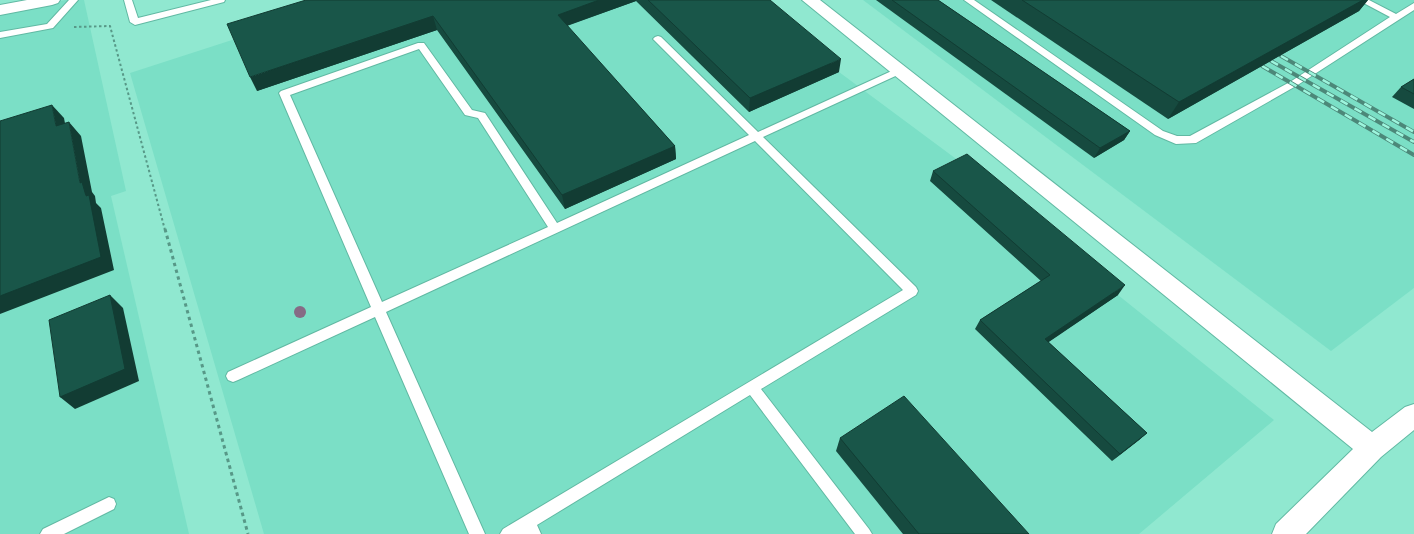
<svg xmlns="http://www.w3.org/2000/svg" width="1414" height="534" viewBox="0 0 1414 534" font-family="'PT Sans',sans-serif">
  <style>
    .built { fill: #7bdfc6 }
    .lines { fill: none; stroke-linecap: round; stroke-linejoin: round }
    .lane-casing { stroke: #61b9a3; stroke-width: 2 }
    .street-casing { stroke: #61b9a3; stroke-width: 2 }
    .secondary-casing { stroke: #61b9a3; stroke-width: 2 }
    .path-far1 { stroke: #579887; stroke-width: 2; stroke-dasharray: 2.5 2.5; stroke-linecap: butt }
    .path { stroke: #579887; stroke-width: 3; stroke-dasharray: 3.5 3.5; stroke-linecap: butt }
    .lane { fill: #fff; fill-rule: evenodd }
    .street { fill: #fff; fill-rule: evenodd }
    .secondary { fill: #fff; fill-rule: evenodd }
    .rail-casing { stroke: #4c8879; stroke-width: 4 }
    .rail { stroke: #9df5dd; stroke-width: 2.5; stroke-dasharray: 8; stroke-linecap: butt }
    .tree { fill: #866b85 }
    .wall { fill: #164a3f }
    .shaded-wall { fill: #123c33 }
    .building { fill: #195649; stroke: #123c33 }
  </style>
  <rect width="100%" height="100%" fill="#90e8d0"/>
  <g class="built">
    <polygon points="65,0 84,0 126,191 111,196 189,534 0,534 0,14"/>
    <polygon points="356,0 753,0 839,72 963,164 1118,295 1274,420 1139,534 264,534 130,73"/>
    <polygon points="863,0 1414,0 1414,288 1331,351"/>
  </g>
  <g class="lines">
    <defs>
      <g id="lane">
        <polygon points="69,0 78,0 53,28 0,38 0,32 47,24"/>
        <polygon points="124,0 132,0 138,18 211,0 225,0 224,2 135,25 130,22"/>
        <polygon points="964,0 974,0 1163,131 1177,136 1190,136 1290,82 1390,17 1358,0 1369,0 1396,14 1414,3 1414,10 1296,86 1196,143 1176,144 1155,135"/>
        <path d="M658,36L661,37L758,132L896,69L899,68L904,71L902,73L763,137L916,287L918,291L916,295L761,389L869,529L872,534H855L750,395L537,525L541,534H500L503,529L903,290L755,141L386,312L485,534H469L375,317L238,380L233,382L228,380L226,376L228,372L371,307L279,93L281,91L418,43H424L472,110L485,113L557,223L749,135L653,39L655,37ZM419,49L465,115L478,118L548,227L382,302L290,95Z"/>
        <polygon points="109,497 114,499 116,504 114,509 64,534 40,534 43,529"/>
      </g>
      <polygon id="street" points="802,0 820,0 1372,432 1405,407 1414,404 1414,430 1381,457 1306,534 1272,534 1276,524 1353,449"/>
      <polygon id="secondary" points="27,0 60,0 58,3 52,5 0,15 0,5"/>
    </defs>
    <use href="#lane" class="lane-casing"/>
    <use href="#street" class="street-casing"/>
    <use href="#secondary" class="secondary-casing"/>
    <polyline class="path-far1" points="74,27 110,26 165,230"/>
    <polyline class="path" points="165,229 248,534"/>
    <use href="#lane" class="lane"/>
    <use href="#street" class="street"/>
    <use href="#secondary" class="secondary"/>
    <defs>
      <g id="rail">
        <polyline points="1281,56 1414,132"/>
        <polyline points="1271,61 1414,142"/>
        <polyline points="1262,66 1414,155"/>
      </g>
    </defs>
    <use href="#rail" class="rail-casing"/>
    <use href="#rail" class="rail"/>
  </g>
  <circle class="tree" cx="300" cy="312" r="6"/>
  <g class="wall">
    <polygon points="306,0 770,0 839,72 749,112 636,1 567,26 675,146 676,159 565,209 437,30 257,91"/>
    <polygon points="876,0 938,0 1130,131 1124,140 1094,158"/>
    <polygon points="991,0 1368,0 1359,11 1168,119"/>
    <polygon points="1414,79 1414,109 1392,97 1401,87"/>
    <polygon points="933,171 1118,295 1048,342 1147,433 1139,440 1112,461 975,329 980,320 1041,281 930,181"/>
    <polygon points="840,438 1029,534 903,534 836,451"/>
  </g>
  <g class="shaded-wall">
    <polygon points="599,0 636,0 636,1 560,28 558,15"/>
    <polygon points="1362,0 1368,0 1359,11 1168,119 1179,102"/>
    <polygon points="433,16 437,30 257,91 250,77"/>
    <polygon points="841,59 839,72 749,112 750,98"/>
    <polygon points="52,105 64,118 68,140 56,126"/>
    <polygon points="69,122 81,136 92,192 95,196 96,203 101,208 114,270 0,314 0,296 86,196 80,183"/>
    <polygon points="1130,131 1124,140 1094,158 1100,148"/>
    <polygon points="675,146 676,159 565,209 562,195"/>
    <polygon points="1125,285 1118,295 1040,348 1045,339"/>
    <polygon points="110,295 123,308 139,381 75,409 60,397"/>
    <polygon points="1147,433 1139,440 1112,461 1120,454"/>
  </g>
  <g class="building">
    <polygon points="306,0 599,0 558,15 675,146 562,195 433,16 250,77 227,24"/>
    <polygon points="648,0 770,0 841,59 750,98"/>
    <polygon points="892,0 938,0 1130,131 1100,148"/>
    <polygon points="1022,0 1363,0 1179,102"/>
    <polygon points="1414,79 1414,94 1401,87"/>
    <polygon points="52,105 56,126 69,122 80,183 82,182 86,196 89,195 101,257 0,296 0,121"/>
    <polygon points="967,154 1125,285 1045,339 1147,433 1120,454 980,320 1050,275 933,171"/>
    <polygon points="110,295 125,369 60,397 49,320"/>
    <polygon points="904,396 1029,534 919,534 840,438"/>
  </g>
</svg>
